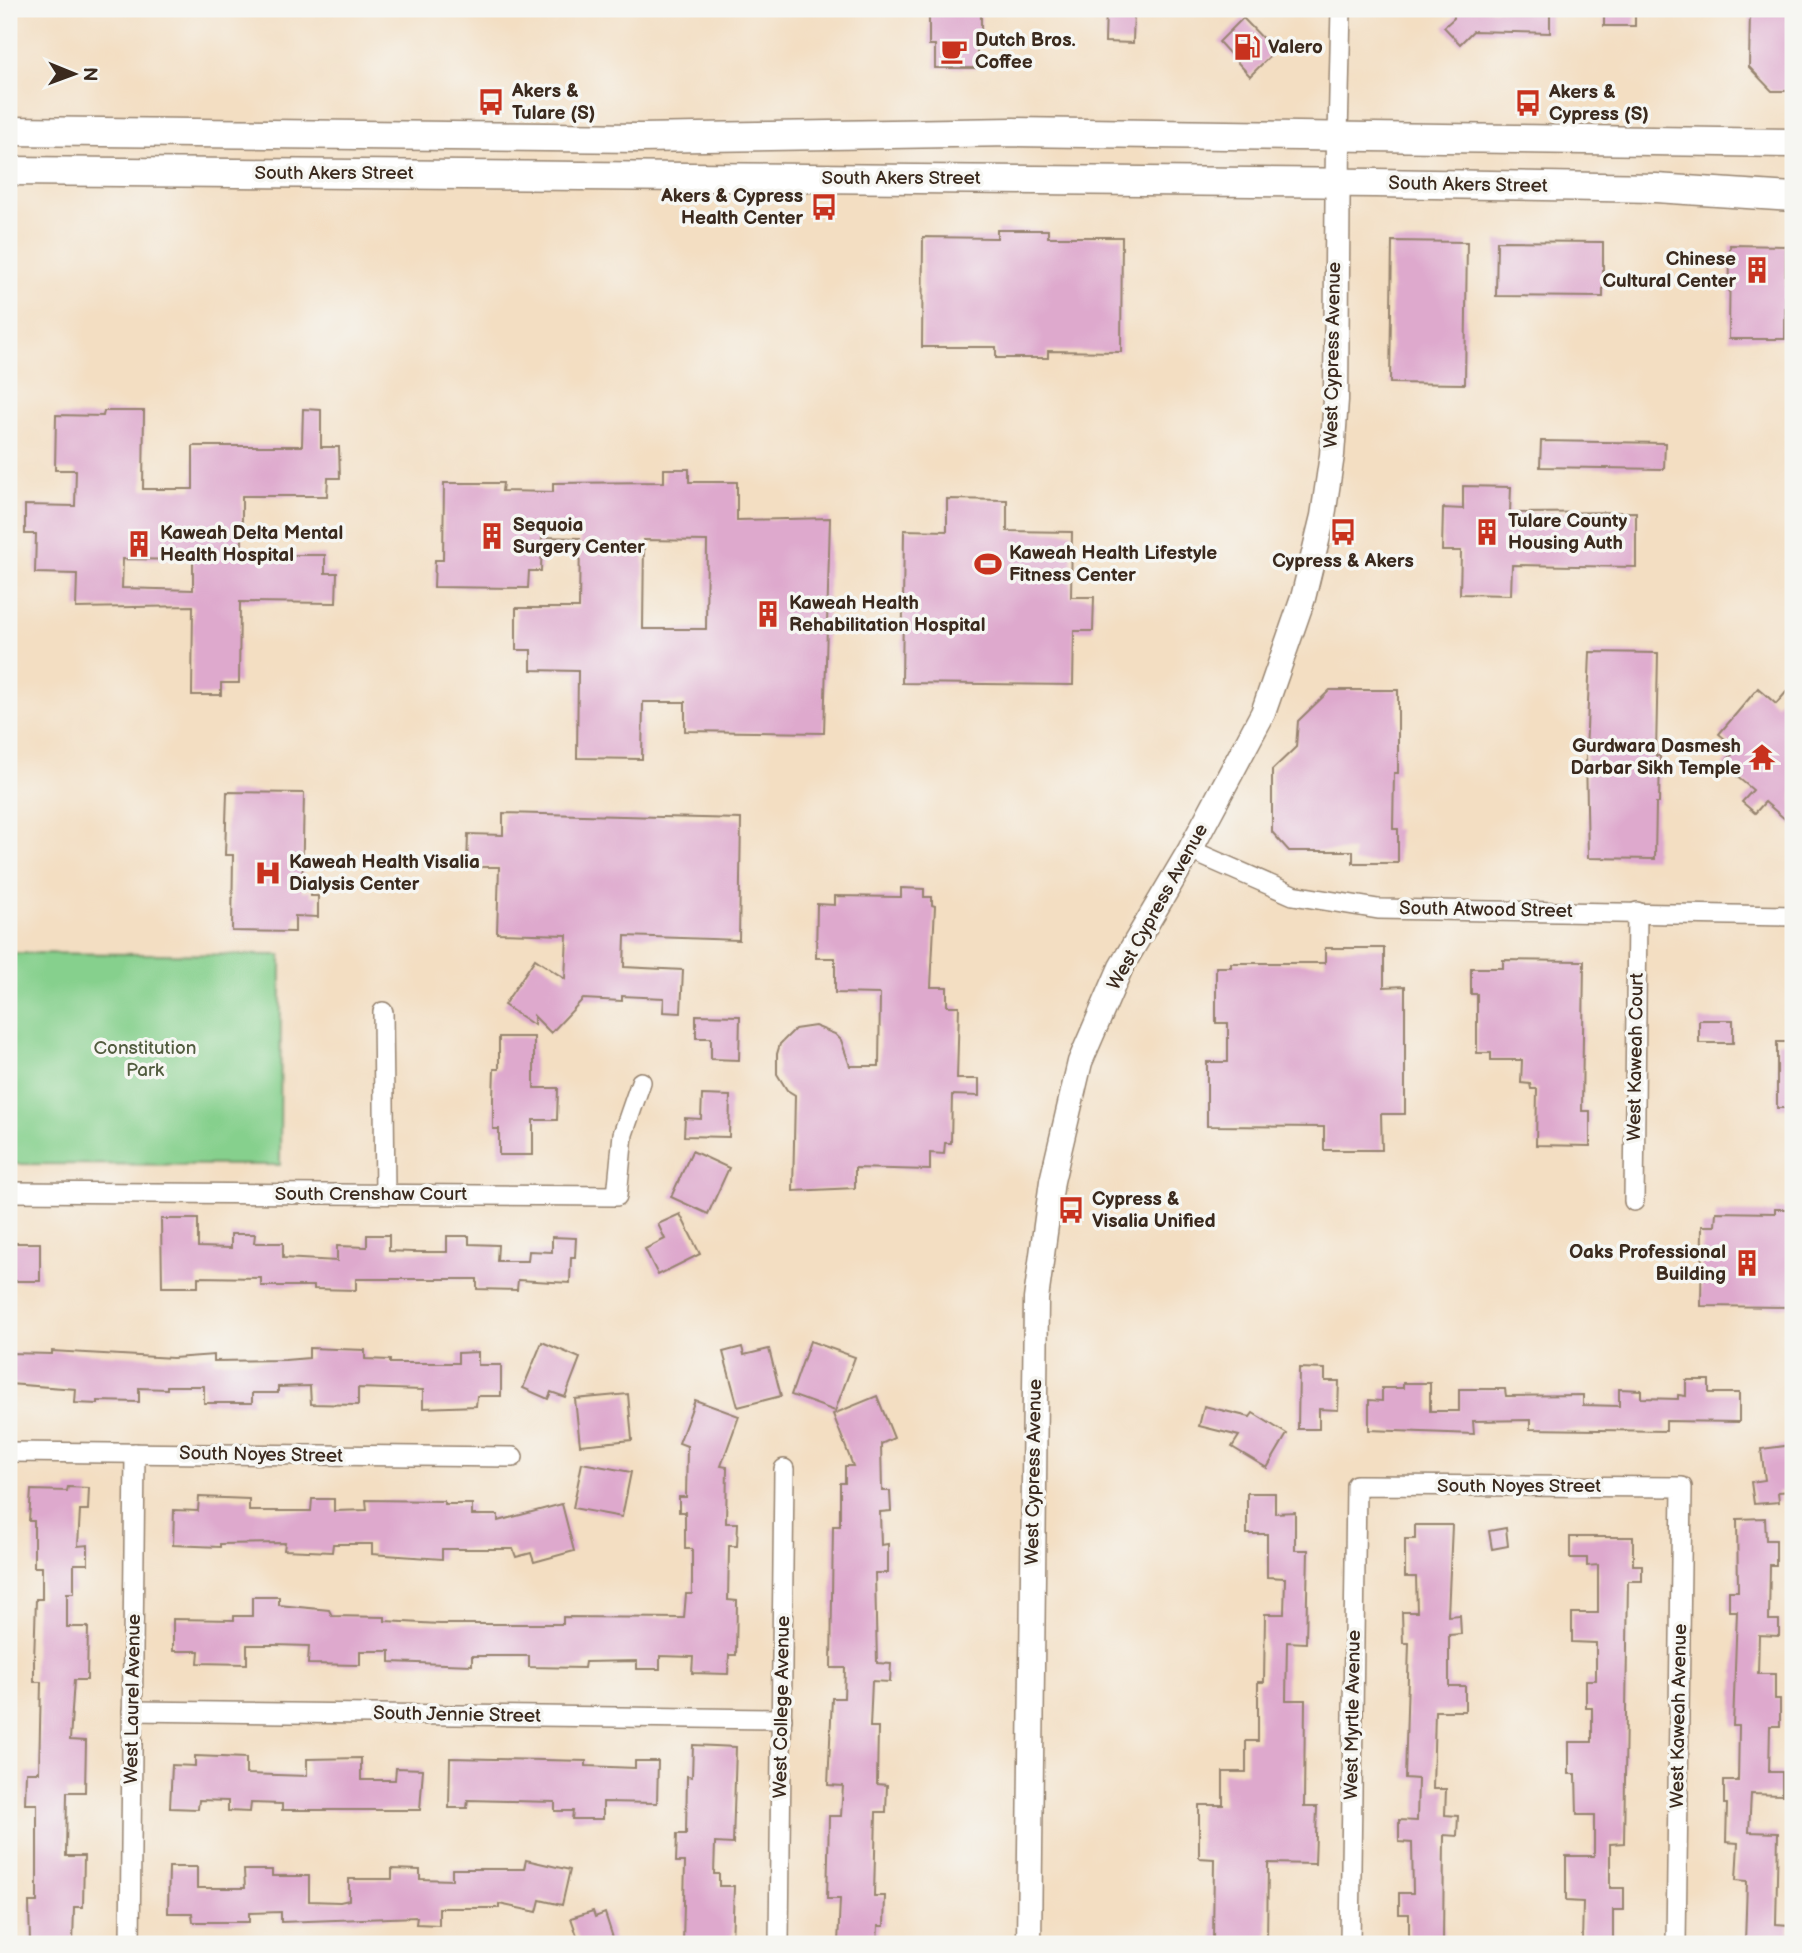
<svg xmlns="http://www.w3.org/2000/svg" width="1802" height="1953" viewBox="0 0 1802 1953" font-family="'Balsamiq Sans',sans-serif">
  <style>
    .green { fill: #86d08d; stroke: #607d56; stroke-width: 2 }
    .building { fill: #dea9cd; fill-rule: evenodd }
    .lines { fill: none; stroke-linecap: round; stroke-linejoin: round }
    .minor-casing { stroke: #978470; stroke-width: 22 }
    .tertiary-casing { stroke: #978470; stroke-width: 27 }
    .secondary-casing { stroke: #978470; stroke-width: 31 }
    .minor { stroke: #fff; stroke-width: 19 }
    .tertiary { stroke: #fff; stroke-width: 24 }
    .secondary { stroke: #fff; stroke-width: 28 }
    .labels { text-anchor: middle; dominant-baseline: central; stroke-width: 7; stroke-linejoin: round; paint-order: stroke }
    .poi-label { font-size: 19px; font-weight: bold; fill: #3b2a1e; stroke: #f6f6f2; text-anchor: start }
    .street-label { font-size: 19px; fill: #3b2a1e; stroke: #f6f6f2 }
    .park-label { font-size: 19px; fill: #525c3f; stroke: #f6f6f2 }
  </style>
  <rect width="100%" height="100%" fill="#f6f6f2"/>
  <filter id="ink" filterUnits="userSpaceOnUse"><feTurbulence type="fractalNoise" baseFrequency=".0143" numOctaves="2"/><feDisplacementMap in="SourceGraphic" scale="14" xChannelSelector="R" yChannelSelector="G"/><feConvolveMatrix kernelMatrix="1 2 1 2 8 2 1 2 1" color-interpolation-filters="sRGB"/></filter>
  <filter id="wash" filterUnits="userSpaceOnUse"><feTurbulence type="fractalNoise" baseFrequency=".00686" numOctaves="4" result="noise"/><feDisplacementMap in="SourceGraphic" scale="28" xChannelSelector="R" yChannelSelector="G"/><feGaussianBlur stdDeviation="1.57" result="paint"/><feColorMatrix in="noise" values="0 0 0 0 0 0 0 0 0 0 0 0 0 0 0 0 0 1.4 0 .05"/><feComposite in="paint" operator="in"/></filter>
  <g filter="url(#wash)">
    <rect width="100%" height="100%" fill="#f3dec2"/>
    <polygon class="green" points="9,953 281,955 280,1165 9,1164"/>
    <g id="blocks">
      <g class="building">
        <polygon points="929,9 981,9 981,47 977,47 977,68 935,68 935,45 929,45"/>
        <polygon points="1106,9 1134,9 1133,43 1105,42"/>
        <polygon points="1454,9 1550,9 1550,33 1473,31 1460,44 1444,27 1454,18"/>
        <rect x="1604" y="9" width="31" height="17"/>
        <polygon points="1750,9 1793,9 1793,91 1772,91 1749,67"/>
        <polygon points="1243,18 1275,51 1250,76 1219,42"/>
        <polygon points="997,230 1048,230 1048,237 1122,237 1121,352 1048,351 1048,358 996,358 996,347 922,347 923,237 997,238"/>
        <polygon points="1392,241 1467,242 1465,384 1390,383"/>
        <polygon points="1497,241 1603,242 1603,297 1496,296"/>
        <polygon points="1730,245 1786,246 1785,339 1729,339"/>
        <path d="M303,409L321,410V447H339L340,478H328L327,496H242V555H325V573H337L336,603L240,602L239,683H221V695H192L193,606L76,608L77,574L35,573L36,534H25V505L75,506L76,470H55L56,415L103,416L104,411H144L143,489H193V446H302ZM123,559L193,560V590L122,588Z"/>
        <polygon points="1541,441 1665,443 1664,469 1540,467"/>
        <path d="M664,469H689V482H737V520L830,518L824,733L685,731V702H643L642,759L577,758L578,671L531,670V650H516V608H579L580,538L542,537L541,571H529L528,588L434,587L435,560H443L444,483H503L502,491L553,492V483L664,482ZM644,540L707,541L706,629H643Z"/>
        <polygon points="1463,486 1511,487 1510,513 1636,512 1636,567 1512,565 1511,595 1460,594 1461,551 1442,551 1443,508 1463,509"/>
        <polygon points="947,499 1007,500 1007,531 1072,532 1071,597 1094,597 1093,631 1074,631 1073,685 902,683 904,530 947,531"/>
        <polygon points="1590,652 1658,653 1656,756 1660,756 1659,803 1656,803 1655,859 1588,858 1586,755"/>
        <polygon points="1793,684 1793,826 1765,802 1755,813 1742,802 1753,790 1723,765 1737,749 1719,734 1758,688 1776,704"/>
        <polygon points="1330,690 1398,690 1398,773 1394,773 1393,829 1398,829 1398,863 1353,863 1353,851 1289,851 1272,832 1272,770 1296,747 1298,721"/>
        <polygon points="227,792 304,793 302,891 311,891 311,896 318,896 318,917 295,916 295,932 232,931 233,855 225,855"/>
        <polygon points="503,813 741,819 739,940 625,936 624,967 683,970 681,1013 663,1012 664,998 622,996 622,1001 583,999 551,1033 534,1016 534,1025 504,1005 535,959 565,979 567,935 497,933 499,867 467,867 468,834 503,835"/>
        <polygon points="901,888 924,889 924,897 932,897 932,905 935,906 931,987 947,987 947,1006 959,1006 957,1079 979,1079 979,1096 952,1095 951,1143 945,1143 944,1154 930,1153 930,1170 855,1168 855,1188 793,1191 795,1095 787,1090 777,1074 777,1054 780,1044 795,1029 815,1026 835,1034 841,1040 850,1066 879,1066 880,994 835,993 835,958 816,958 817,904 835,905 835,896 901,897"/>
        <polygon points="1325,948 1384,948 1384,987 1405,986 1405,1114 1381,1114 1382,1150 1324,1150 1324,1127 1207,1126 1207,1062 1228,1062 1228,1023 1216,1023 1216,967 1231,967 1231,963 1325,963"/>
        <polygon points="1503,960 1584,961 1582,1111 1590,1111 1590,1146 1536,1145 1537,1089 1531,1089 1530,1084 1521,1083 1522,1060 1491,1060 1491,1053 1477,1053 1477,994 1471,994 1471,968 1503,968"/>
        <polygon points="696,1015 740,1016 739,1060 711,1059 711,1038 696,1038"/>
        <rect x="1699" y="1020" width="34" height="23"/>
        <polygon points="499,1037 534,1037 534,1088 558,1088 557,1120 533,1120 533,1155 499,1155 499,1129 493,1129 493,1099 494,1069 499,1069"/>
        <rect x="1777" y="1042" width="16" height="66"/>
        <polygon points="702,1095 730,1096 729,1137 684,1136 685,1118 701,1119"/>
        <polygon points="692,1151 729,1168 708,1214 671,1197"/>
        <polygon points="1775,1209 1793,1209 1793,1307 1701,1306 1702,1226 1715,1226 1716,1212 1775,1213"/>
        <polygon points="680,1214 700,1254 658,1275 645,1249 665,1239 658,1224"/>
        <polygon points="161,1219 198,1219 198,1247 231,1248 231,1234 255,1234 254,1243 283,1243 283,1258 337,1261 337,1246 367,1247 367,1235 389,1235 389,1251 412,1252 447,1252 447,1236 469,1236 469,1244 498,1245 497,1261 528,1261 529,1251 552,1252 552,1237 576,1238 575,1257 571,1257 570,1283 518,1280 517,1290 477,1289 477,1279 356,1279 356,1290 314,1289 314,1286 261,1286 261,1278 198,1277 198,1287 162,1287"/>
        <rect x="9" y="1243" width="31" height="38"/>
        <polygon points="810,1341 855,1357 835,1411 791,1395"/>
        <polygon points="542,1342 580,1358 565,1397 551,1392 548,1399 523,1388"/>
        <polygon points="742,1347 744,1355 769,1349 781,1396 738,1407 723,1352"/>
        <polygon points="309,1348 365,1350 365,1359 390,1360 390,1363 458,1363 458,1353 478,1352 478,1365 501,1365 501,1396 477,1396 476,1406 423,1408 423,1390 358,1388 358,1405 311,1404 310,1386 278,1387 278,1393 252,1393 252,1403 204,1403 204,1386 167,1386 167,1389 139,1388 139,1402 98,1401 98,1404 75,1403 76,1389 9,1384 9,1353 52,1354 52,1351 173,1358 214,1355 214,1361 285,1360 309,1358"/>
        <polygon points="1299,1368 1325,1369 1325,1381 1339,1381 1338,1410 1319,1409 1319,1429 1298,1429"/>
        <polygon points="1686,1380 1709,1380 1709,1393 1739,1393 1739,1422 1666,1421 1666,1431 1530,1429 1530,1420 1473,1421 1474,1434 1369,1430 1369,1400 1382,1401 1382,1388 1403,1388 1403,1383 1430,1383 1430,1411 1459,1411 1459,1389 1505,1389 1506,1396 1583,1395 1583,1405 1619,1406 1619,1389 1641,1390 1641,1398 1678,1399 1678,1395 1686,1396"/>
        <polygon points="628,1394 632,1440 580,1445 575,1399"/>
        <polygon points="877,1396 894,1438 881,1444 882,1491 890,1491 891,1511 880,1512 881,1545 888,1544 888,1573 875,1573 877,1663 891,1664 890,1682 872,1681 870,1727 878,1727 877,1784 887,1785 886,1812 876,1812 874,1896 885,1896 884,1926 878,1926 877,1944 838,1944 840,1899 827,1899 829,1816 841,1816 843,1786 828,1785 832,1698 844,1698 845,1668 831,1668 833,1526 840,1526 840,1483 845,1483 845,1466 853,1466 833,1414"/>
        <polygon points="695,1400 739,1416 721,1466 727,1467 726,1523 738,1523 737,1546 729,1546 728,1600 737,1601 736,1655 729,1655 728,1674 692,1673 693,1657 660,1656 660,1669 637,1669 637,1661 585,1662 584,1668 529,1667 529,1656 472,1656 472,1665 390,1662 390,1651 360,1651 360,1665 308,1664 309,1646 274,1645 247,1645 247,1664 198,1663 199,1651 173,1651 173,1619 234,1620 234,1616 252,1616 252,1597 279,1597 279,1605 329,1610 332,1616 385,1617 385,1621 440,1624 563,1624 563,1617 684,1618 686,1594 692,1594 692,1549 685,1549 685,1512 679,1512 679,1497 686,1497 687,1446 679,1443"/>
        <polygon points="1204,1406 1250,1417 1253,1413 1287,1434 1267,1468 1232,1447 1239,1436 1199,1426"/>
        <polygon points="1793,1445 1793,1491 1778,1492 1779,1502 1754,1504 1751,1482 1765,1480 1761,1449"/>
        <polygon points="582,1463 631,1472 622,1517 573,1508"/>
        <polygon points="68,1487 89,1488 88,1510 80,1510 78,1546 88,1545 88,1564 74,1564 74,1593 67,1593 67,1627 88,1627 87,1680 74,1680 70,1740 86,1741 85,1792 67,1792 66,1856 84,1856 83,1907 74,1907 73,1944 30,1944 29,1902 37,1902 37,1804 25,1804 26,1772 39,1772 41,1682 34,1682 34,1660 36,1599 42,1599 42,1567 34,1567 34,1521 29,1521 31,1490 67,1491"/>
        <polygon points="1247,1493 1275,1493 1275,1513 1295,1512 1295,1550 1308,1550 1306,1643 1287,1642 1286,1700 1305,1700 1304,1807 1317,1807 1315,1864 1268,1863 1267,1944 1213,1944 1214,1859 1199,1858 1199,1805 1223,1805 1223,1772 1246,1772 1246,1741 1258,1741 1258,1682 1264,1682 1265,1614 1284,1614 1285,1578 1267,1577 1267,1534 1247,1534"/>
        <polygon points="199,1497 249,1499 249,1511 311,1511 312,1499 334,1499 334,1511 367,1510 366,1500 444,1501 444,1504 472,1504 472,1515 498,1515 498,1521 562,1504 574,1551 534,1562 531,1553 516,1557 513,1549 442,1549 442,1559 372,1554 372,1544 333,1544 332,1552 284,1550 285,1543 220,1544 220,1547 173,1545 174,1510 198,1511"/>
        <polygon points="1765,1518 1766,1540 1776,1540 1776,1565 1770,1565 1769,1620 1779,1620 1779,1636 1759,1635 1758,1674 1775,1674 1775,1699 1780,1699 1780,1726 1770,1726 1769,1772 1782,1772 1782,1795 1751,1794 1749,1832 1778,1833 1776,1924 1789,1925 1788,1944 1745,1944 1747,1881 1736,1880 1738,1843 1726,1842 1727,1804 1724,1804 1724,1781 1738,1781 1739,1726 1733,1726 1737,1611 1729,1611 1729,1591 1738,1591 1737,1519"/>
        <polygon points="1415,1525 1452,1525 1448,1616 1460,1615 1461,1634 1449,1635 1449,1686 1465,1686 1465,1711 1435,1711 1433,1789 1446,1789 1445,1815 1458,1816 1457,1836 1444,1835 1443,1944 1409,1944 1409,1914 1399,1914 1399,1893 1413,1893 1412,1843 1399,1842 1399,1820 1417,1821 1418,1779 1405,1778 1409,1643 1403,1643 1402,1612 1417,1612 1416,1577 1405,1577 1405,1539 1415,1539"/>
        <polygon points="1506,1528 1508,1546 1492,1549 1489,1531"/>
        <polygon points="1570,1537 1633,1537 1633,1565 1642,1565 1642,1581 1628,1581 1624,1843 1610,1844 1610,1888 1624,1888 1624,1910 1613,1910 1613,1944 1582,1944 1583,1902 1566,1901 1566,1856 1594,1856 1594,1815 1577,1815 1576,1774 1569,1774 1569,1742 1592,1742 1592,1708 1586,1708 1586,1680 1596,1680 1596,1643 1572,1642 1572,1613 1598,1613 1598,1565 1587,1566 1587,1558 1570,1558"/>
        <polygon points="693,1745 736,1747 733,1844 715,1843 714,1874 719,1874 719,1886 734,1886 732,1944 683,1944 685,1862 676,1862 677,1834 686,1834 687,1776 692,1777"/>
        <polygon points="195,1756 246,1758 246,1774 307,1776 307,1759 361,1758 361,1780 395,1780 396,1768 423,1769 420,1810 282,1810 282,1804 251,1803 250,1812 228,1811 228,1801 199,1800 198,1809 170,1808 172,1765 195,1766"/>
        <polygon points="450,1758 586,1761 586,1766 635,1768 635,1761 658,1761 657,1803 603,1802 603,1819 572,1819 573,1811 555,1811 555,1802 468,1800 467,1808 449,1808"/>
        <polygon points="526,1860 570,1870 562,1905 540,1900 537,1912 499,1904 499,1908 439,1908 439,1925 416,1924 417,1917 281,1922 281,1912 249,1913 249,1922 193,1922 192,1913 168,1913 169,1867 197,1867 197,1888 245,1888 244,1870 272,1870 272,1876 309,1876 309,1901 340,1902 349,1900 349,1879 392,1879 392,1869 420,1870 420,1879 452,1880 452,1869 524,1869"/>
        <polygon points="593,1911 595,1917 605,1913 615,1944 580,1944 571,1918"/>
      </g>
    </g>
  </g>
  <g filter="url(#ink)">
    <use href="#blocks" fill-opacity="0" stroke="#978470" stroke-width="2"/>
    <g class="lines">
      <defs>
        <g id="minor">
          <polyline points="1338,136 1341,9"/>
          <polyline points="1190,850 1293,895 1378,909 1793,916"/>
          <polyline points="383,1012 385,1194"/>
          <polyline points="9,1192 617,1196 623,1134 641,1082"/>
          <polyline points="1634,1201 1637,912"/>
          <polyline points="9,1452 513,1457"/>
          <polyline points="132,1711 782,1719"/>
          <polyline points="130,1944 135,1453"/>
          <polyline points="779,1944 784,1469"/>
          <polyline points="1350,1944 1356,1485 1682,1487 1676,1944"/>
        </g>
        <polyline id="tertiary" points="1029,1944 1036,1299 1052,1181 1080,1062 1121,967 1190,850 1263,713 1303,598 1323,516 1332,455 1336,400 1338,136"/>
        <g id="secondary">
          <polyline points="9,131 640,138 1013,132 1793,143"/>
          <polyline points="9,171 1375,183 1656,188 1793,197"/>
        </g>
      </defs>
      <use href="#minor" class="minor-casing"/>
      <use href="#tertiary" class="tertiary-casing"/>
      <use href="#secondary" class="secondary-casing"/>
      <use href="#minor" class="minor"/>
      <use href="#tertiary" class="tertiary"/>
      <use href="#secondary" class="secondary"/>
    </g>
  </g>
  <defs>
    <symbol id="fuel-bare" viewBox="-9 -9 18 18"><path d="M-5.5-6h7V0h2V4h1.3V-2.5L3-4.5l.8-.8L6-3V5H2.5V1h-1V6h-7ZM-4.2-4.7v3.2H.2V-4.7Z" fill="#c8321e" stroke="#f6f6f2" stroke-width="2.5" paint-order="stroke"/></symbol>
    <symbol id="cafe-bare" viewBox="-9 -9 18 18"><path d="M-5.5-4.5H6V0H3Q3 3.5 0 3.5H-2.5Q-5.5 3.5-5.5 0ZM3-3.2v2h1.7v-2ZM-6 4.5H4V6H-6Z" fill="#c8321e" stroke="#f6f6f2" stroke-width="2.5" paint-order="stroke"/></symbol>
    <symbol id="bus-bare" viewBox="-9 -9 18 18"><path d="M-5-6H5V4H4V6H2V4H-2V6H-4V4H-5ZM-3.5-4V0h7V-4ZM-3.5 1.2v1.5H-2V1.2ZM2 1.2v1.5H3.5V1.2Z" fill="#c8321e" stroke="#f6f6f2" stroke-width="2.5" paint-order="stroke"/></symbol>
    <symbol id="building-bare" viewBox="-9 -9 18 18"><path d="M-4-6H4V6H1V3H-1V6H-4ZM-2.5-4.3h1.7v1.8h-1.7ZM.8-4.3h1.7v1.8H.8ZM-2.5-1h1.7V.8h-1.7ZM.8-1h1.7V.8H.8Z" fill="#c8321e" stroke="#f6f6f2" stroke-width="2.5" paint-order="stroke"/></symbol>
    <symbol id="stadium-bare" viewBox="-9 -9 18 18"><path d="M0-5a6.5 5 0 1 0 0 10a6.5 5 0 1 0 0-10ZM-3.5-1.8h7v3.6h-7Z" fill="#c8321e" stroke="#f6f6f2" stroke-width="2.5" paint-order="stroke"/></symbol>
    <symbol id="temple-bare" viewBox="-9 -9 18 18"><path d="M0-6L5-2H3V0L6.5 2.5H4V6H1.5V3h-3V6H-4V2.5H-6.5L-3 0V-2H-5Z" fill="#c8321e" stroke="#f6f6f2" stroke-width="2.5" paint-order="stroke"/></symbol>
    <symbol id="hospital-bare" viewBox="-9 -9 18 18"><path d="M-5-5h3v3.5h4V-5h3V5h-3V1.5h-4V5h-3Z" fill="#c8321e" stroke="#f6f6f2" stroke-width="2.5" paint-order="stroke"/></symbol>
  </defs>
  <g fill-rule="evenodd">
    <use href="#fuel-bare" x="1228" y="28" width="38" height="38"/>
    <use href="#cafe-bare" x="935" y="32" width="38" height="38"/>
    <use href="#bus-bare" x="472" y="83" width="38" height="38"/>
    <use href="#bus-bare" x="1509" y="84" width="38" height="38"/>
    <use href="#bus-bare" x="805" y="188" width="38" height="38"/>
    <use href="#building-bare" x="1738" y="251" width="38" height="38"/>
    <use href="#bus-bare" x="1324" y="513" width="38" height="38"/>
    <use href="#building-bare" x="1468" y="513" width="38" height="38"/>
    <use href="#building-bare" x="473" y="517" width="38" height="38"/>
    <use href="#building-bare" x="120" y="525" width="38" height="38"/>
    <use href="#stadium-bare" x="969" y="545" width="38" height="38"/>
    <use href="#building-bare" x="749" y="595" width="38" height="38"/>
    <use href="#temple-bare" x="1743" y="738" width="38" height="38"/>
    <use href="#hospital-bare" x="249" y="854" width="38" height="38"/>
    <use href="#bus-bare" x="1052" y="1191" width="38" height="38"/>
    <use href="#building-bare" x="1728" y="1244" width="38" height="38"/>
  </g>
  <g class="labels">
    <g class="poi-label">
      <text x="975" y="40">Dutch Bros.<tspan x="975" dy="22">Coffee</tspan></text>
      <text x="1268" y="47">Valero</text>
      <text x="512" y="91">Akers &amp;<tspan x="512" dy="22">Tulare (S)</tspan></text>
      <text x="1549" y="92">Akers &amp;<tspan x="1549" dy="22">Cypress (S)</tspan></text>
      <text x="803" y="196" text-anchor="end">Akers &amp; Cypress<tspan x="803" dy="22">Health Center</tspan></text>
      <text x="1736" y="259" text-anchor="end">Chinese<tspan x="1736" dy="22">Cultural Center</tspan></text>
      <text x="1508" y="521">Tulare County<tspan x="1508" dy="22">Housing Auth</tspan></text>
      <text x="513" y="525">Sequoia<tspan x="513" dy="22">Surgery Center</tspan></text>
      <text x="160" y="533">Kaweah Delta Mental<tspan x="160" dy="22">Health Hospital</tspan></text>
      <text x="1009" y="553">Kaweah Health Lifestyle<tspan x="1009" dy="22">Fitness Center</tspan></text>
      <text x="1343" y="561" text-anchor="middle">Cypress &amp; Akers</text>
      <text x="789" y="603">Kaweah Health<tspan x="789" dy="22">Rehabilitation Hospital</tspan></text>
      <text x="1741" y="746" text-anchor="end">Gurdwara Dasmesh<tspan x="1741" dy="22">Darbar Sikh Temple</tspan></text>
      <text x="289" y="862">Kaweah Health Visalia<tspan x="289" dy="22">Dialysis Center</tspan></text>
      <text x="1092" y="1199">Cypress &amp;<tspan x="1092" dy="22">Visalia Unified</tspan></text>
      <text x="1726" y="1252" text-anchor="end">Oaks Professional<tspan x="1726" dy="22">Building</tspan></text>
    </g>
    <g class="street-label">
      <text x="334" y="173">South Akers Street</text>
      <text x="901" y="178">South Akers Street</text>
      <text transform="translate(1468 185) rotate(1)">South Akers Street</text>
      <text transform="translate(1333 355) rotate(-89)">West Cypress Avenue</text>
      <text transform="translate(1158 907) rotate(-61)">West Cypress Avenue</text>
      <text transform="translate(1486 910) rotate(1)">South Atwood Street</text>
      <text transform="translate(1636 1057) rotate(-89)">West Kaweah Court</text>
      <text x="371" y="1194">South Crenshaw Court</text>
      <text transform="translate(261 1455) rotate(1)">South Noyes Street</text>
      <text transform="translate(1034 1472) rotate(-89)">West Cypress Avenue</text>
      <text x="1519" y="1486">South Noyes Street</text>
      <text transform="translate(133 1699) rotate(-89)">West Laurel Avenue</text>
      <text transform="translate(782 1707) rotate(-89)">West College Avenue</text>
      <text transform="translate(457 1715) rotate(1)">South Jennie Street</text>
      <text transform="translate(1353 1715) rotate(-89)">West Myrtle Avenue</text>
      <text transform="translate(1679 1716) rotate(-89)">West Kaweah Avenue</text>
    </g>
    <g class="park-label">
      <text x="145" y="1048">Constitution<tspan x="145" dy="22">Park</tspan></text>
    </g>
  </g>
  <rect width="1802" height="1953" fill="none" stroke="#f6f6f2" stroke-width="35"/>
  <g transform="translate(74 74) rotate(91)" stroke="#f6f6f2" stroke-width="5" paint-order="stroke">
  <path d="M0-5L12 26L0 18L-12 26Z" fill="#3b2a1e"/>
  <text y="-10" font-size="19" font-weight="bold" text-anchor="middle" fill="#3b2a1e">N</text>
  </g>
</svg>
